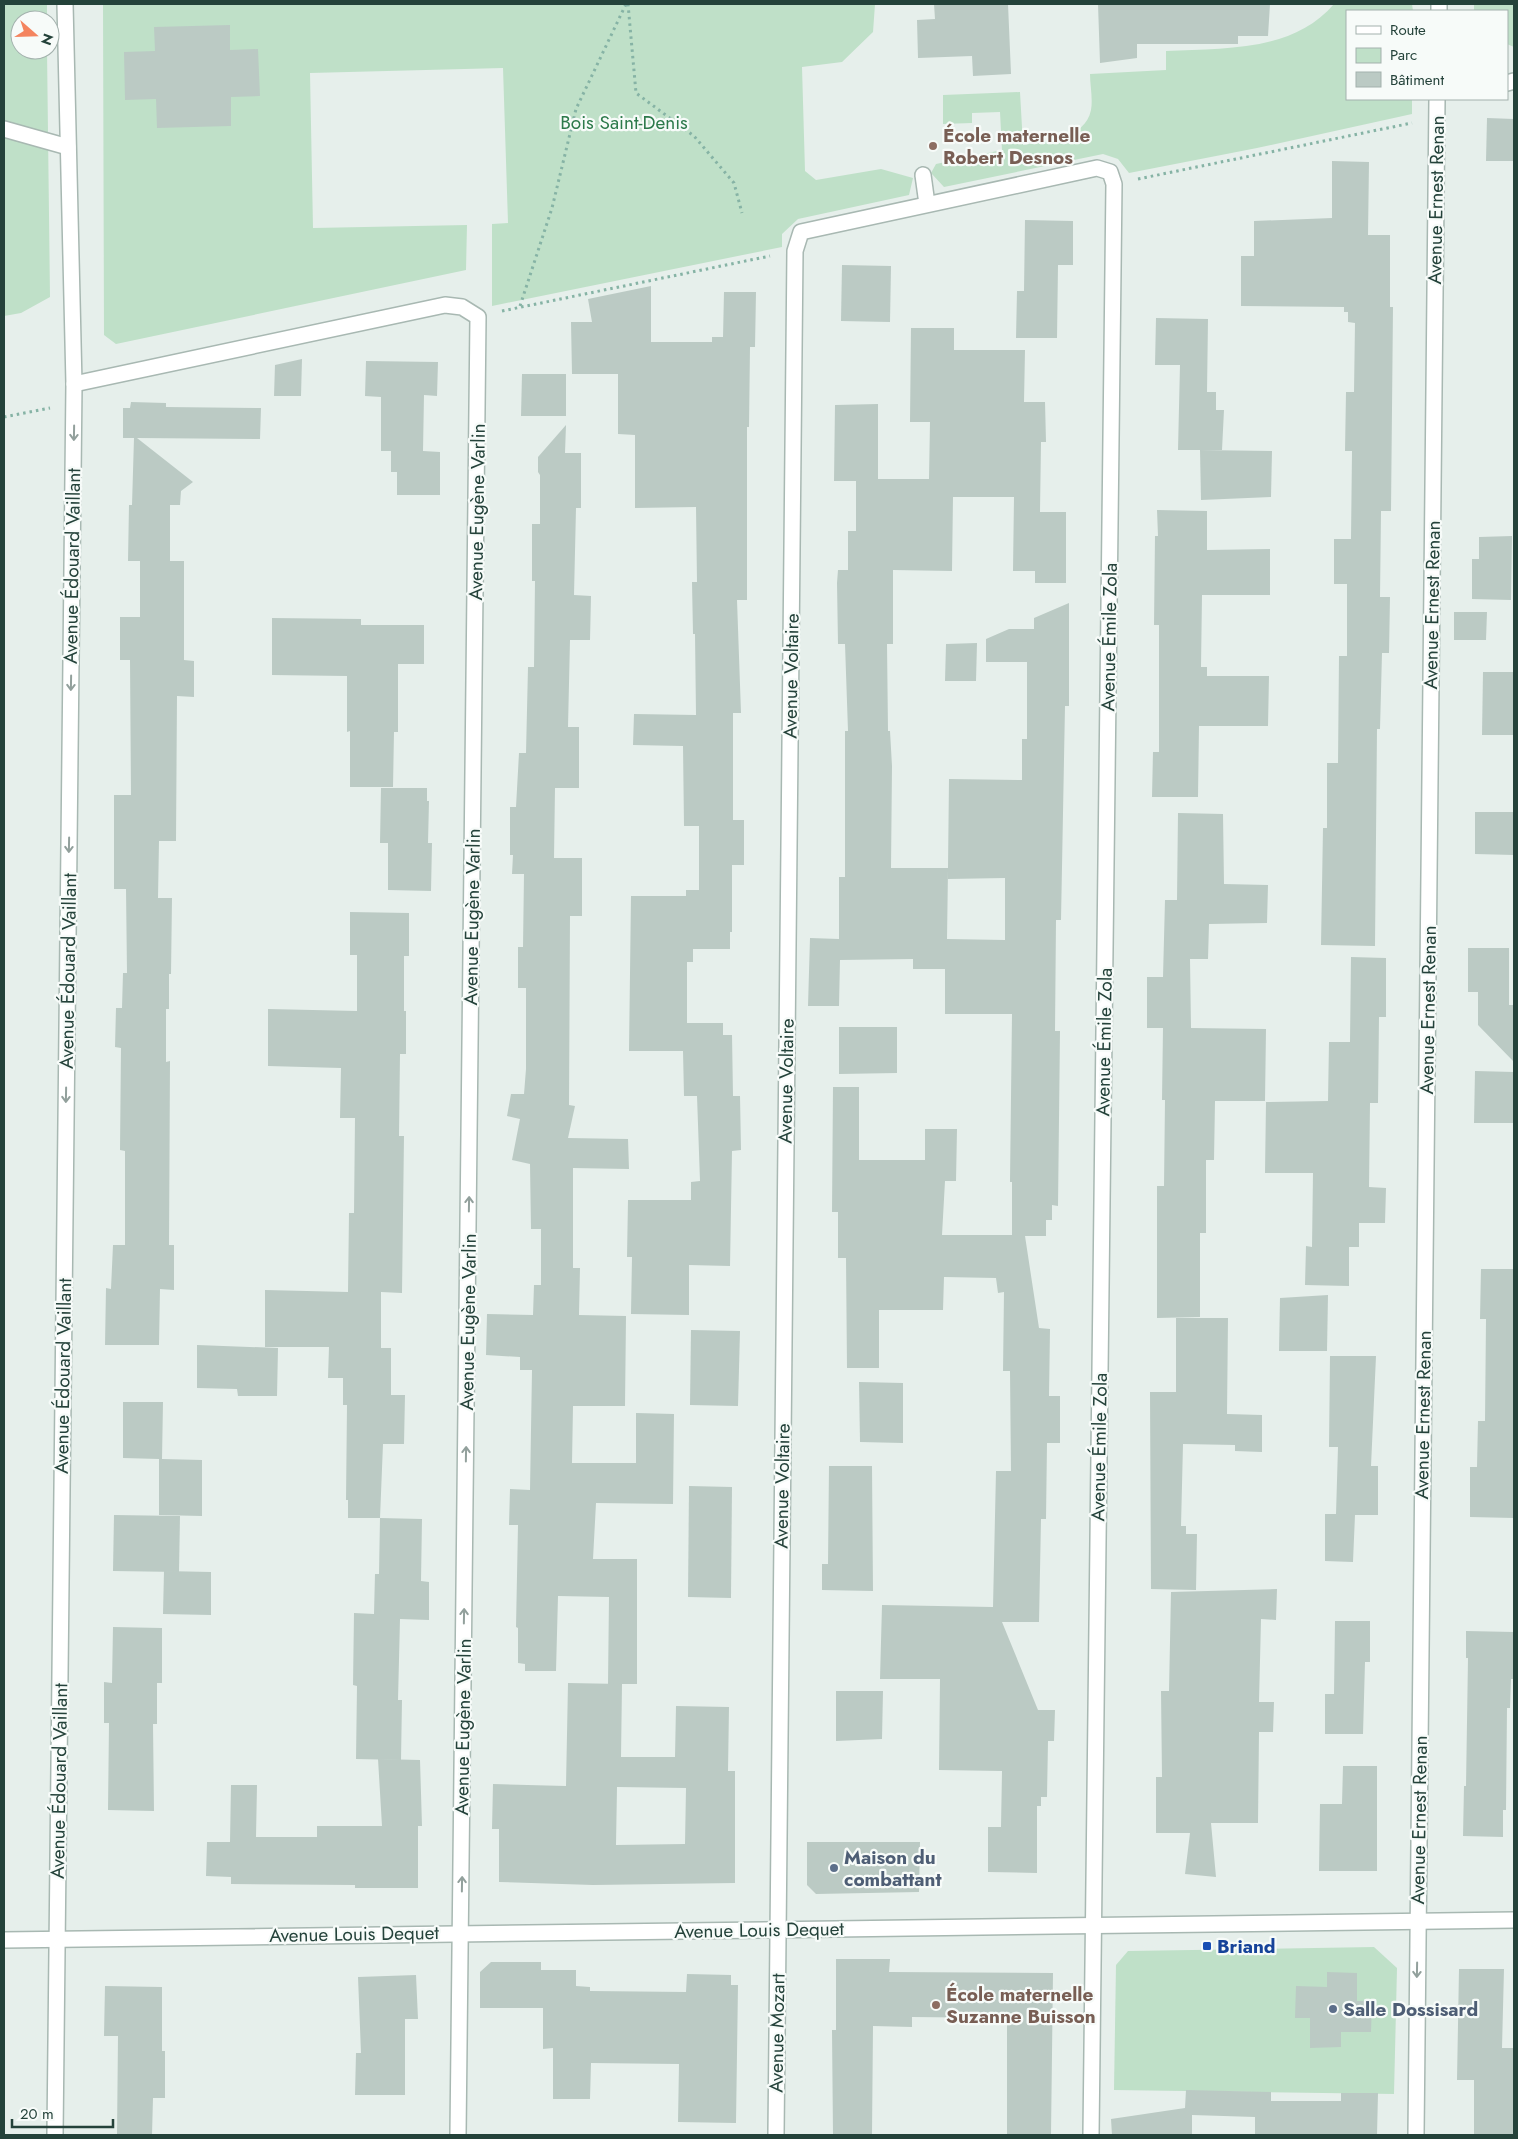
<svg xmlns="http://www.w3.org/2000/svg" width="1518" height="2139" viewBox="0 0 1518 2139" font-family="Jost,sans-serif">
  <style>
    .green { fill: #bfe0c8 }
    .building { fill: #bbcac4; fill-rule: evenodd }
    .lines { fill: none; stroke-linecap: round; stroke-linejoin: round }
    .service-casing { stroke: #a8b8b2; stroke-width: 18 }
    .minor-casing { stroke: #a8b8b2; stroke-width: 18 }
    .path { stroke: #86b3a5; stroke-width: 3; stroke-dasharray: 2.5 4; stroke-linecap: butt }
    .service { stroke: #fff; stroke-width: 15 }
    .minor { stroke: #fff; stroke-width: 15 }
    .oneway { stroke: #92a09c }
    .education-dot { fill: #8d6e63; stroke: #f7fbf9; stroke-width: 2 }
    .service-dot { fill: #5c6f8a; stroke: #f7fbf9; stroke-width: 2 }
    .transit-dot { fill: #1a4fb4; stroke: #f7fbf9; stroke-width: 2 }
    .labels { text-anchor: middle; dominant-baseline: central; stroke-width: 4.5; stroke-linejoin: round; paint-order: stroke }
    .park-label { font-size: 19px; fill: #2d7a4b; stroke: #f7fbf9 }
    .education-label { font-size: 19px; font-weight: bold; fill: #785e54; stroke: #f7fbf9; text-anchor: start }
    .street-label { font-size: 19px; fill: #24423a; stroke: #f7fbf9 }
    .service-label { font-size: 19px; font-weight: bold; fill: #4e5e75; stroke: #f7fbf9; text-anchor: start }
    .transit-label { font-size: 19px; font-weight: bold; fill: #164399; stroke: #f7fbf9; text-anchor: start }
  </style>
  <rect width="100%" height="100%" fill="#e6efeb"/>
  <g class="green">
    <polygon points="4,4 47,4 47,20 20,20 20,50 47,50 50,297 21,313 4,316"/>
    <polygon points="103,4 875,4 873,32 842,62 802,67 805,171 816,180 881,169 913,178 909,195 798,219 782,234 782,247 492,306 492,224 508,223 503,68 310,73 313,228 467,225 466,270 116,344 104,335"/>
    <path d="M1334,4H1412L1413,11H1347V99H1412V114L1257,148L1129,173L1118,159L1103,154L944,187L931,173L936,164L1002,150L1000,112L972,113V123L943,124V95L1020,92L1023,145C1046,141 1085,139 1091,110C1093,99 1090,85 1090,74L1166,70V51C1225,48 1293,52 1334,4Z"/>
    <polygon points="1474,4 1514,4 1514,47 1507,44 1507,11 1474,11"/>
    <polygon points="1374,1947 1397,1968 1394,2094 1114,2090 1116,1965 1128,1951"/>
  </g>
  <g class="building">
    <polygon points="934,4 1008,4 1011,74 973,76 972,56 918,58 917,20 935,19"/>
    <polygon points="1098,4 1270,4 1268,36 1238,36 1238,44 1137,44 1137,58 1100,63"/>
    <polygon points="230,25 230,50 258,49 260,96 231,97 231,126 157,128 156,99 125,100 124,52 155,51 154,27"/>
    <polygon points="1487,118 1514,119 1514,161 1486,161"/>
    <polygon points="1332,161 1369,162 1368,235 1390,235 1390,307 1393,307 1391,511 1381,511 1380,597 1390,597 1389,653 1382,653 1380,729 1377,729 1375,946 1321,945 1323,828 1327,828 1327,763 1338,763 1339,656 1347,656 1347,584 1334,584 1334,539 1351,539 1352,451 1345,451 1346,392 1354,392 1355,323 1348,322 1348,312 1344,312 1344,307 1241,306 1241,256 1254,256 1254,221 1332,218"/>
    <polygon points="1025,220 1073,221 1073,265 1058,265 1057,338 1016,338 1017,291 1024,291"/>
    <polygon points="842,265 891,266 890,322 841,321"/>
    <polygon points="651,286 651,342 712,342 712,337 723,337 724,292 756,292 755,347 750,347 749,427 747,427 747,600 737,600 741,713 733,713 733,820 744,820 744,865 732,865 732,932 730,932 730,949 693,949 693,962 687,962 687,1023 723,1023 723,1035 732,1035 733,1096 740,1096 741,1150 732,1151 730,1266 689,1265 689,1315 631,1314 632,1257 627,1257 628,1200 691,1200 691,1182 700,1181 697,1096 684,1096 683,1051 629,1051 631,896 686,896 686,890 699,890 699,826 684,826 683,746 633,745 634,714 696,715 695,634 693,634 692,582 697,582 696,507 635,508 635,435 618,434 618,374 572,374 571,322 592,322 588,299"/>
    <polygon points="1156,318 1208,319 1207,392 1216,392 1216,410 1224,410 1222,450 1178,450 1180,365 1155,365"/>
    <path d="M911,328H954V350H1025L1024,402H1045L1046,442H1041L1040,512H1066V583H1035V571H1013L1014,497H953L952,571L893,570V644H887L888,731H890L892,766L891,868H948L949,779L1022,780V739H1027V662H986V639L1009,629H1034V618L1069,603V706H1065L1061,920H1056L1055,1031H1060L1058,1206L1052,1205V1220H1046V1236H1025L1039,1328L1050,1329L1049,1396H1060V1443H1047L1046,1519H1041L1039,1622H1002L1038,1710H1055L1054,1741H1048L1047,1797H1041V1806H1037V1873L988,1872V1827H1001L1002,1771L939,1770L940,1679H880L882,1605L993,1607L996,1471H1011L1010,1371H1003L1004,1292L998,1293L996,1278L944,1277L943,1310H879V1368H847L846,1258H838V1212H832L833,1087H859V1160H925V1129H957L956,1181H945L942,1235H1012V1182H1010L1012,1014H945V969H913V959L840,960L839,1006H808L810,938L839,939V877H845V731H848L845,644H838L837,583L838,570H848V531H856V481H834L835,405L878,404V479H929L930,422H910ZM948,870V879L1005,878V940L947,939Z"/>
    <polygon points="302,359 301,396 274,396 275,365"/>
    <polygon points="366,361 438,362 437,396 424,395 423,451 440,452 440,495 397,495 397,472 391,472 391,451 381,451 381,397 365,396"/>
    <polygon points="522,374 566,374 566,416 521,416"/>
    <polygon points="131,402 166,403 166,407 261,408 260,439 137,438 193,482 181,491 180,505 170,505 170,561 184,561 184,660 194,661 194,697 177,696 176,841 159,841 158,898 172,898 171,974 169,974 169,1009 166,1009 166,1062 170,1061 169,1245 174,1245 174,1290 160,1289 159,1345 105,1345 106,1288 111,1289 113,1245 125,1245 125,1151 120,1150 121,1048 115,1047 116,1008 122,1008 123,973 127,973 126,889 114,889 114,795 131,795 130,660 120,660 120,617 140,617 140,561 128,561 129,505 132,505 134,438 123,438 123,408 130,408"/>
    <polygon points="566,425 565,453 581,453 581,508 576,508 574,595 591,596 590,640 570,640 568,727 579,727 579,788 555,788 554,858 582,858 582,916 570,916 569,1105 575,1106 568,1138 628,1139 629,1169 573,1168 573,1268 580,1268 579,1315 626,1316 625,1406 573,1406 572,1463 636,1463 636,1413 674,1414 673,1504 596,1503 593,1559 637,1559 637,1684 608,1684 609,1597 558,1596 556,1671 525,1671 525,1664 518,1663 518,1628 516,1627 518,1525 509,1525 510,1489 530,1490 532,1370 520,1370 520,1357 486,1355 487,1314 533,1315 534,1285 541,1285 541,1229 531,1229 530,1164 512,1160 520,1119 507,1116 511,1094 524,1094 526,1069 526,988 518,988 518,947 523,947 524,874 512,874 513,855 510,855 510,807 516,807 519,753 526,753 528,667 534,667 535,581 532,581 532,524 540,524 540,475 538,472 538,457"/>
    <polygon points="1200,450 1272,451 1271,497 1201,500"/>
    <polygon points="1157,510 1207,511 1207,550 1270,549 1270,595 1202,595 1201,667 1207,667 1207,676 1269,676 1268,726 1199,726 1198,797 1152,797 1153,752 1159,752 1159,625 1154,625 1155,536 1158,536"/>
    <polygon points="1512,536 1511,600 1472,599 1472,559 1479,559 1479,537"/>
    <polygon points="1454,612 1487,612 1486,640 1454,640"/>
    <polygon points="272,618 361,619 361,625 424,625 424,664 398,664 398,732 394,732 393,787 350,787 350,731 347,732 347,676 272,675"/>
    <polygon points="977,643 976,681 945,681 946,644"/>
    <polygon points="1483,672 1514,672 1514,735 1482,735"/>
    <polygon points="381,788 427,788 427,801 429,801 428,843 432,843 431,891 388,890 388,843 380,843"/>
    <polygon points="1475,812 1514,812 1514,855 1475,854"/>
    <polygon points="1178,813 1223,814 1224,884 1268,885 1267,923 1209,924 1208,959 1190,959 1191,1028 1266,1029 1265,1101 1215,1101 1214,1160 1206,1160 1206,1233 1200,1233 1200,1317 1157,1318 1157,1186 1164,1186 1165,1100 1162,1100 1163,1028 1147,1028 1147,977 1163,977 1165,900 1177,900"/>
    <polygon points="350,912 409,913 409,956 404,956 404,1011 406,1011 406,1054 400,1054 399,1136 404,1136 402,1293 381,1292 381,1348 391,1348 391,1395 405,1395 404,1444 383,1444 380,1518 348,1518 348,1500 346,1500 347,1405 343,1405 343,1378 328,1378 329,1347 265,1347 265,1290 348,1292 349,1213 354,1213 355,1118 340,1118 341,1068 268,1066 268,1009 357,1011 357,955 350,955"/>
    <polygon points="1468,948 1509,948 1509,1005 1514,1005 1514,1062 1478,1025 1478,992 1468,992"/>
    <polygon points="1351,957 1386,958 1386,1017 1379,1017 1378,1103 1370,1103 1369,1187 1386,1188 1385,1223 1359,1223 1359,1247 1349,1247 1349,1286 1305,1285 1306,1246 1312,1247 1313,1173 1265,1173 1266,1102 1328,1101 1329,1042 1350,1042"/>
    <polygon points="839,1027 897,1027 897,1073 839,1074"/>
    <polygon points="1475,1071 1514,1072 1514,1123 1474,1123"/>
    <polygon points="1481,1269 1514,1269 1514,1518 1470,1517 1470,1467 1477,1467 1478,1421 1485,1421 1486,1319 1480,1319"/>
    <polygon points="1328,1295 1327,1351 1279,1351 1280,1298"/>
    <polygon points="1176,1318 1228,1318 1227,1414 1262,1415 1262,1452 1235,1451 1235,1445 1183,1444 1181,1526 1186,1526 1186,1534 1197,1534 1196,1590 1151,1589 1150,1392 1176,1392"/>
    <polygon points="691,1330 740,1331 738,1406 690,1405"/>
    <polygon points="197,1345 278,1348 277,1396 238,1396 237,1389 197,1388"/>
    <polygon points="1330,1356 1376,1356 1371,1466 1378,1466 1378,1515 1351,1515 1355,1515 1353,1562 1325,1561 1325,1514 1336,1514 1338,1447 1329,1447"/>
    <polygon points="859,1382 903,1383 903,1443 860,1442"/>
    <polygon points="123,1402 163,1402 162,1459 202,1460 202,1516 159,1515 159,1459 123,1458"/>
    <polygon points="829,1466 872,1466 873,1591 822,1590 822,1564 828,1564"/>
    <polygon points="689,1486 732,1487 731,1598 688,1597"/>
    <polygon points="114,1515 180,1516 179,1572 113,1571"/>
    <polygon points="380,1518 422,1519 421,1581 429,1582 429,1620 400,1619 398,1700 402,1700 401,1760 356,1759 357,1686 353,1685 354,1613 374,1614 375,1574 379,1574"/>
    <polygon points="164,1571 211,1572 211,1615 163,1614"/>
    <polygon points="1277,1589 1276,1620 1261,1619 1259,1702 1274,1702 1273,1732 1259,1732 1258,1823 1211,1823 1216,1877 1185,1874 1190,1833 1156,1833 1156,1777 1162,1777 1161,1691 1169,1691 1171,1592"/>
    <polygon points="1335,1621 1370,1621 1370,1662 1365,1662 1363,1734 1325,1734 1325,1694 1334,1694"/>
    <polygon points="113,1627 162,1628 162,1683 157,1683 157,1724 153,1724 154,1811 108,1810 109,1723 104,1723 104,1682 112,1683"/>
    <polygon points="1466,1631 1514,1632 1514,1679 1511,1679 1510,1708 1507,1708 1506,1810 1503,1810 1503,1837 1463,1836 1464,1786 1466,1786 1468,1658 1466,1658"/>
    <path d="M568,1683L622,1684L621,1757H675L676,1706L729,1707L728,1771H735V1883L593,1885L499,1882V1829H492L493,1784L566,1786ZM617,1787L686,1788L685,1844L616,1845Z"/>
    <polygon points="836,1691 883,1691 882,1739 836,1741"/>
    <polygon points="378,1759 420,1760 422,1826 418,1826 418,1888 355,1888 355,1885 231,1884 231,1877 206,1876 207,1842 230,1842 231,1785 257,1785 256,1837 317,1837 317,1826 382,1826"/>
    <polygon points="1343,1766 1377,1766 1377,1871 1319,1871 1320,1804 1342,1804"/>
    <polygon points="807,1842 920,1842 919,1892 816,1894 807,1885"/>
    <polygon points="836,1959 890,1959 889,1972 1053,1973 1051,2135 1007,2135 1007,2018 912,2017 912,2027 873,2026 872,2135 833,2135 832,2030 836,2030"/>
    <polygon points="491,1962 541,1962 541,1970 576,1970 576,1986 590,1987 590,1991 686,1992 687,1974 731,1975 731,1985 738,1985 736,2123 678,2122 679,2064 591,2063 590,2099 553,2099 553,2048 543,2049 543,2008 480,2008 480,1972"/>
    <polygon points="1459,1969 1504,1969 1502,2048 1514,2048 1513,2135 1474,2135 1474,2080 1457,2080"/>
    <polygon points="1327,1972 1357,1973 1357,2001 1372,2001 1371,2032 1341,2032 1341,2047 1310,2048 1310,2018 1295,2018 1296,1986 1327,1987"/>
    <polygon points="416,1975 418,2019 405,2019 405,2095 355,2095 356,2053 361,2053 358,1977"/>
    <polygon points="105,1986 162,1987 162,2051 165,2051 165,2098 153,2098 152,2135 117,2135 118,2036 104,2036"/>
    <polygon points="1186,2090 1271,2092 1271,2101 1341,2101 1341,2093 1378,2093 1377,2135 1255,2134 1255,2117 1192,2115 1192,2135 1112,2135 1111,2119 1185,2108"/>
  </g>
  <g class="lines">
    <defs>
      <g id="service">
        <polyline points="4,129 68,147"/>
        <polyline points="923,175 927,204"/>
      </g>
      <g id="minor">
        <polyline points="1439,11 1439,4"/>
        <polyline points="1507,83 1514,81"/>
        <polyline points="74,384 445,305 462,307 478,317 458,2135"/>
        <polyline points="4,1940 1514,1920"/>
        <polyline points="55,2135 74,384 65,4"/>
        <polyline points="776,2135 795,251 801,232 1097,168 1110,172 1114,184 1091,2135"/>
        <polyline points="1416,2135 1437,99"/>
      </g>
    </defs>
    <use href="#service" class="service-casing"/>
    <use href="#minor" class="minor-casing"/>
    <g class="path">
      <polyline points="628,4 636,93 694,136 734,183 742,213"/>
      <polyline points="1138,179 1412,123"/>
      <polyline points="520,306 552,208 576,109 626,4"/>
      <polyline points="502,311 770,256"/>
      <polyline points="4,417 50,408"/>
    </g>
    <use href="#service" class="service"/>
    <use href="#minor" class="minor"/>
  </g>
  <defs><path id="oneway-shaft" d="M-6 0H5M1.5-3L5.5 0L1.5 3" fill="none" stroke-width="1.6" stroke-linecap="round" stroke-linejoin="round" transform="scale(1.25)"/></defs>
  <g class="oneway">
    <use href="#oneway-shaft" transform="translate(74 433) rotate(91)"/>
    <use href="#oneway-shaft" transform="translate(71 683) rotate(91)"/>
    <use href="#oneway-shaft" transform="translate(69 845) rotate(91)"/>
    <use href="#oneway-shaft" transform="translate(66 1095) rotate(91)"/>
    <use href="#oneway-shaft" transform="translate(469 1204) rotate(-89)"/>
    <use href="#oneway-shaft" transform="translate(466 1454) rotate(-89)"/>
    <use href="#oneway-shaft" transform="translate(464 1616) rotate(-89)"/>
    <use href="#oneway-shaft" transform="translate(462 1884) rotate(-89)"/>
    <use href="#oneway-shaft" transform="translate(1417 1970) rotate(91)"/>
  </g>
  <g class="education-dot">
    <circle cx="933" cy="146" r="5"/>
    <circle cx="936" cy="2005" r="5"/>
  </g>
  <g class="service-dot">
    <circle cx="834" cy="1868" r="5"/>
    <circle cx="1333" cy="2009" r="5"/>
  </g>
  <rect class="transit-dot" x="1202" y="1941" width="10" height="10" rx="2.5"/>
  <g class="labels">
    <g class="park-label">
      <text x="624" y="122">Bois Saint-Denis</text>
    </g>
    <g class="education-label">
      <text x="943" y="135">École maternelle<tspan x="943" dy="22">Robert Desnos</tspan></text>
      <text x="946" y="1994">École maternelle<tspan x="946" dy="22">Suzanne Buisson</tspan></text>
    </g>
    <g class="street-label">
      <text transform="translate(1436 200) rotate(-89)">Avenue Ernest Renan</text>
      <text transform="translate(477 512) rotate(-89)">Avenue Eugène Varlin</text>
      <text transform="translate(72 566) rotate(-89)">Avenue Édouard Vaillant</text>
      <text transform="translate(1432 605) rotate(-89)">Avenue Ernest Renan</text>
      <text transform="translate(1109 637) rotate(-89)">Avenue Émile Zola</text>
      <text transform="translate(791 676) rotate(-89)">Avenue Voltaire</text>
      <text transform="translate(472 917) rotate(-89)">Avenue Eugène Varlin</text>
      <text transform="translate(68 971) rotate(-89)">Avenue Édouard Vaillant</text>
      <text transform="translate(1428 1010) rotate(-89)">Avenue Ernest Renan</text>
      <text transform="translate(1104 1042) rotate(-89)">Avenue Émile Zola</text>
      <text transform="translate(786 1081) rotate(-89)">Avenue Voltaire</text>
      <text transform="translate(468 1322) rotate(-89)">Avenue Eugène Varlin</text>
      <text transform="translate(63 1376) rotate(-89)">Avenue Édouard Vaillant</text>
      <text transform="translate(1423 1415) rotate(-89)">Avenue Ernest Renan</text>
      <text transform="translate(1099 1447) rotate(-89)">Avenue Émile Zola</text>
      <text transform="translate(782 1486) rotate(-89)">Avenue Voltaire</text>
      <text transform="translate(463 1727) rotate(-89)">Avenue Eugène Varlin</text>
      <text transform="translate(59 1781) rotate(-89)">Avenue Édouard Vaillant</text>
      <text transform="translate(1419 1820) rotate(-89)">Avenue Ernest Renan</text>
      <text transform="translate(759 1930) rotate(-1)">Avenue Louis Dequet</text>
      <text transform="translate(354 1934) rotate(-1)">Avenue Louis Dequet</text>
      <text transform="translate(777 2033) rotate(-89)">Avenue Mozart</text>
    </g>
    <g class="service-label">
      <text x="844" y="1857">Maison du<tspan x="844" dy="22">combattant</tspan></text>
      <text x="1343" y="2009">Salle Dossisard</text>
    </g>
    <g class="transit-label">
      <text x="1217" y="1946">Briand</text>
    </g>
  </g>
  <rect width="1518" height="2139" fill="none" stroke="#24423a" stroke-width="10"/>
  <rect x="1346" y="10" width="162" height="90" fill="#f7fbf9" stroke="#a3b1ad"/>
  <rect x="1356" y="26" width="25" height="8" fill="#ffffff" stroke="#a3b1ad"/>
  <text x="1390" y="35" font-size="15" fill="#24423a">Route</text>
  <rect x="1356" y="48" width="25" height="15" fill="#bfe0c8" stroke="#a3b1ad"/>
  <text x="1390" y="60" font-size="15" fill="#24423a">Parc</text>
  <rect x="1356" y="72" width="25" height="15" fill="#bbcac4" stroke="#a3b1ad"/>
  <text x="1390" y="85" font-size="15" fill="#24423a">Bâtiment</text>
  <g transform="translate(35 35) rotate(110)"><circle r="24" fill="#f7fbf9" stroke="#a3b1ad"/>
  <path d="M0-4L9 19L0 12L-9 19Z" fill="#f4845f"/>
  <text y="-8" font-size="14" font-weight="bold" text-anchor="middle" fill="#24423a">N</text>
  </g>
  <path d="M12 2119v8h101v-8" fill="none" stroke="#24423a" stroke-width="2.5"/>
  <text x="20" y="2119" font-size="15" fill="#24423a" stroke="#f7fbf9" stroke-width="4" paint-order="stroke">20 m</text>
</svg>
